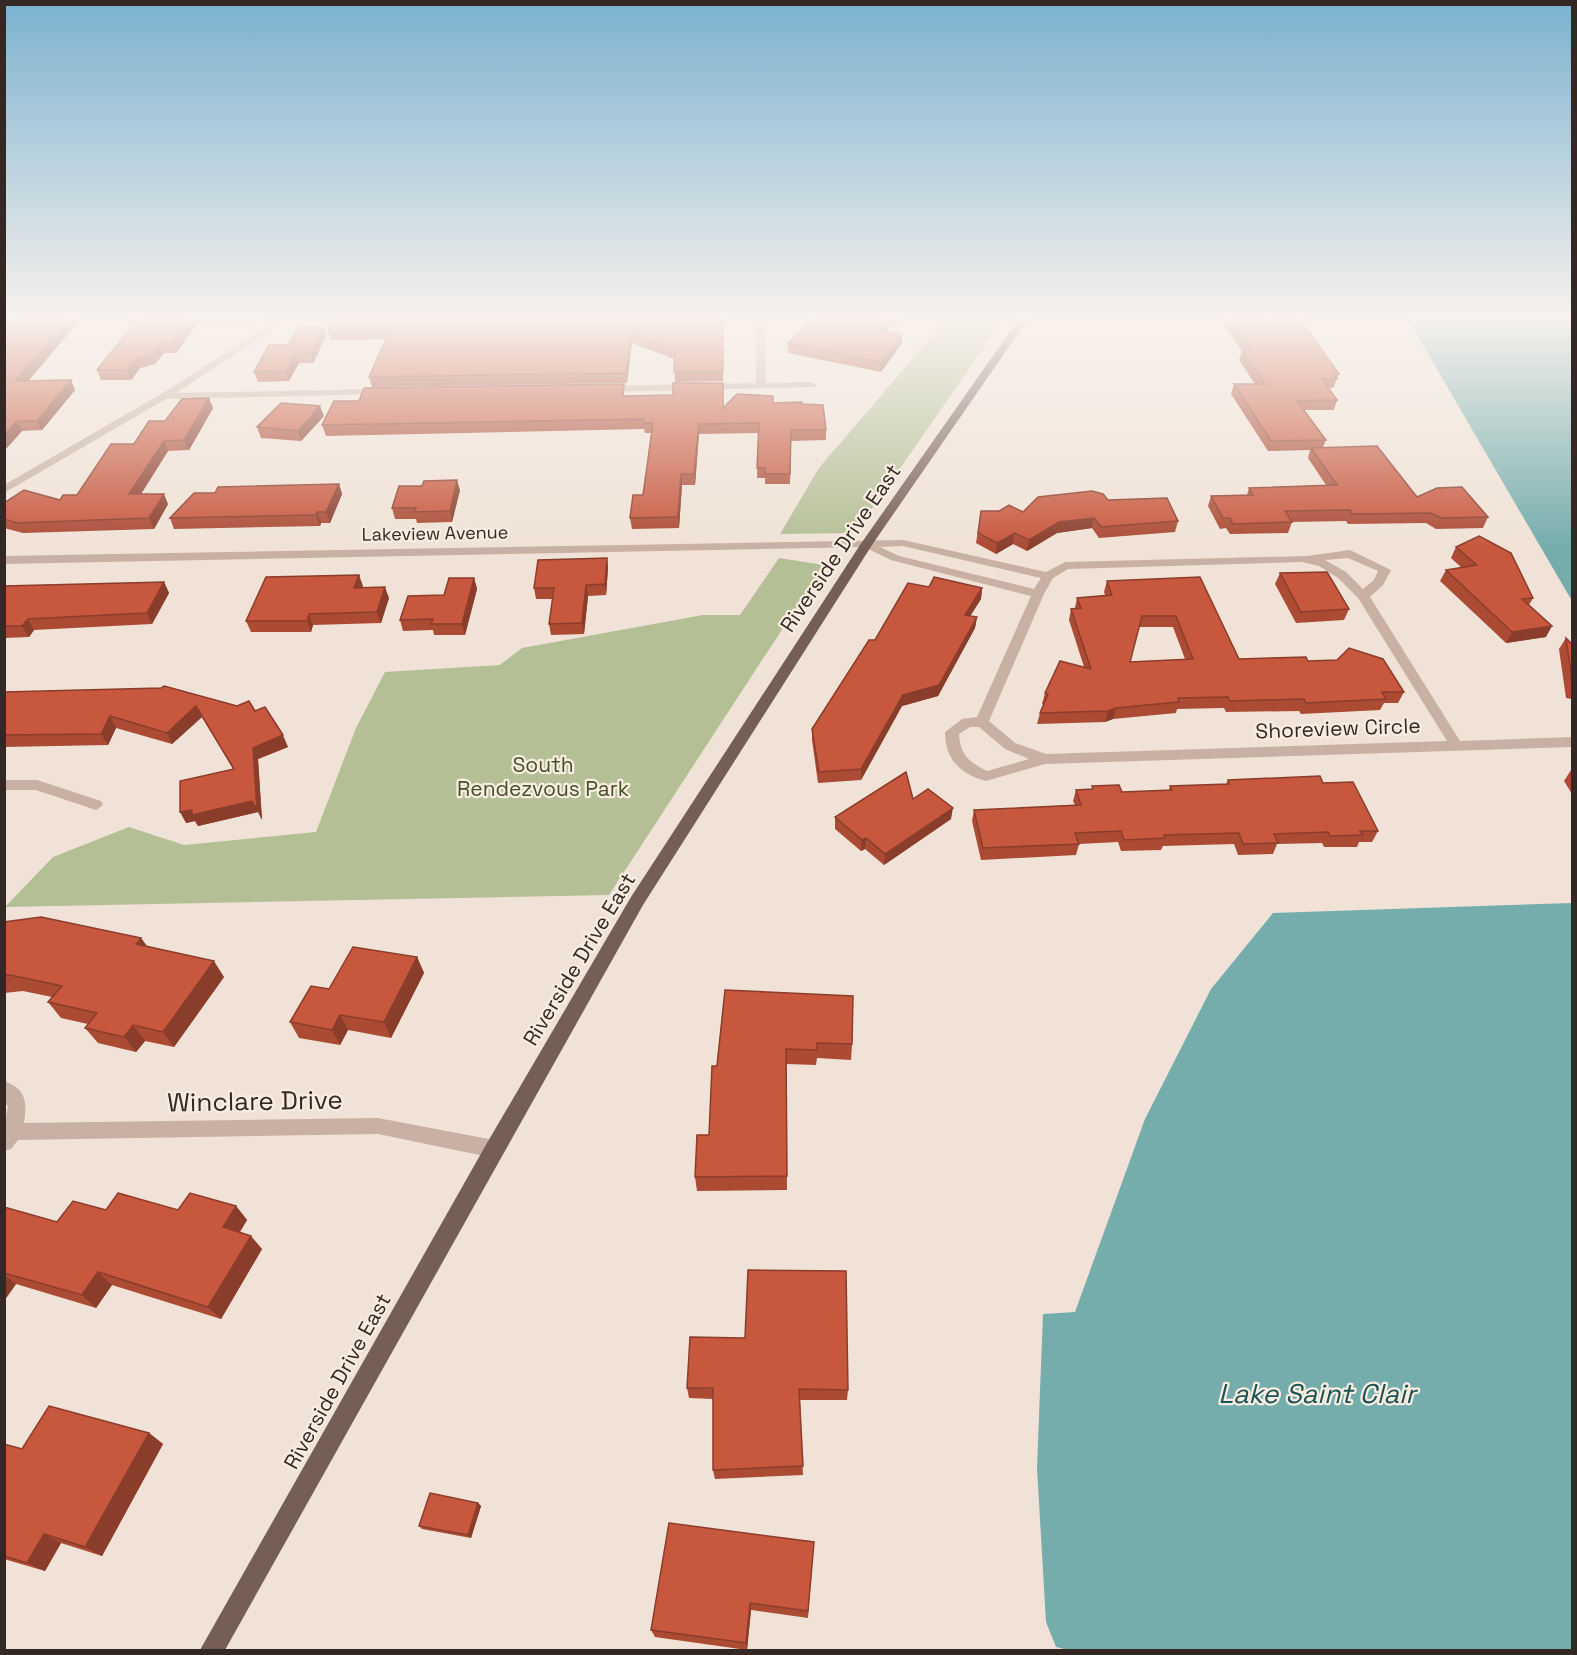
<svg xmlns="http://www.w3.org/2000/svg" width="1577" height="1655" viewBox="0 0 1577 1655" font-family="'Space Grotesk',sans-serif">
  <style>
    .green { fill: #b4bf96 }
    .water { fill: #75adad }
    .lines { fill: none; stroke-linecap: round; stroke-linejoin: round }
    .minor { fill: #c8b1a2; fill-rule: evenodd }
    .major { fill: #755e55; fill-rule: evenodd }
    .wall { fill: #ab4b34; fill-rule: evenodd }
    .shaded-wall { fill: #8b3d2b }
    .building { fill: #c7573d; stroke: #8b3d2b; stroke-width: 1.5; fill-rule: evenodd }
    .labels { text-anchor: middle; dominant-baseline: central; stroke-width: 4.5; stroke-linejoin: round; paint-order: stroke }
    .far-street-label { font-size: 18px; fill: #332824; stroke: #f9ede1 }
    .street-label { font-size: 21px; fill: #332824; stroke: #f9ede1 }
    .park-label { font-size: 21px; fill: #445128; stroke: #f9ede1 }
    .near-street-label { font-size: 26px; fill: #332824; stroke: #f9ede1 }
    .near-water-label { font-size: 27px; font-style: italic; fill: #1a5354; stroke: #f9ede1 }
  </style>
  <rect width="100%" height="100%" fill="#f0e2d6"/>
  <g class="green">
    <polygon points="949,316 1006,316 855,533 780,534 819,468"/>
    <polygon points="779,558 824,565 609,895 5,907 53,857 129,827 184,845 316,832 356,728 385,672 500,665 522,648 703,615 740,615"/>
  </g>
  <g class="water">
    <polygon points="1406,316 1572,316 1572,601"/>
    <polygon points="1572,903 1572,1650 1068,1650 1056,1647 1046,1622 1037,1468 1043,1314 1075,1312 1145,1119 1211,989 1273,913"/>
  </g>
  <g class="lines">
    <g class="minor">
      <polygon points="11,316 20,316 4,332 4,323"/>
      <polygon points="284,316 294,316 176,393 383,389 388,392 386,394 166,399 4,493 4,485 161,394"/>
      <polygon points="757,316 765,316 766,383 812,382 817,385 815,387 605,392 600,389 605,386 756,383"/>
      <path d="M903,540L1046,572L1065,562L1307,556L1350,550L1391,570L1383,585L1370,597L1460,741L1572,737V747L1045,764L986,781C960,774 945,759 945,732L962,719L977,717L1031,596L891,560L864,547L4,564V556ZM903,546L1041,578L1034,589L899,556L880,547ZM1348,558L1378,571L1374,580L1363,589L1346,572L1325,560ZM1302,562L1319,566L1338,578L1358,598L1447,741L1046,754L1015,743L989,721L1044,594L1053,578L1068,569ZM970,727H979L1005,749L1029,759L987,771C969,762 960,755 959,734Z"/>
      <polygon points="4,780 37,780 101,801 103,805 96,810 36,790 4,790"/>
      <path d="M4,1081C27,1089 27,1103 24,1123L378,1118L494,1140L501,1143L503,1149L501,1155L494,1158L378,1134L18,1140L11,1149L4,1151V1129L8,1106L4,1102Z"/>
    </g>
    <polygon class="major" points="1021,316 1030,316 872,545 643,905 225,1650 200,1650 487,1143 631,897 860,545"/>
  </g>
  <g class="wall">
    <polygon points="13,316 83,316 28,381 71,380 75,390 42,430 22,431 4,451 14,320"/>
    <polygon points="126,316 260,316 260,322 198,323 176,353 164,353 155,364 140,368 131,380 101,380 97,370 132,326 130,326"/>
    <polygon points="723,316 723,381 675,382 674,359 632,343 627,383 372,387 369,377 386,339 331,340 328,331"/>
    <polygon points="816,316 912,316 884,330 902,343 881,372 788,353 788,343"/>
    <polygon points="1218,316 1303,316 1305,318 1303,324 1339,374 1333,388 1329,388 1337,400 1334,410 1304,410 1326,440 1323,447 1417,497 1488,517 1483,528 1436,529 1426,523 1348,524 1346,521 1292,522 1288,533 1230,534 1226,528 1220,529 1208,506 1211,496 1247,495 1249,488 1326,485 1308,458 1310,450 1268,451 1231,394 1234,384 1255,384 1239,360 1242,351"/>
    <polygon points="326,336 313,363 299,363 289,381 258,382 254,372 288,345"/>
    <polygon points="625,396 723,408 773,403 802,404 826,430 826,440 791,441 790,484 765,484 765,478 757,478 758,433 699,434 695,485 682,485 679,528 632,529 630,518 643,495 651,433 645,433 644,429 326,436 322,425"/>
    <polygon points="213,408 189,450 168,451 141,494 168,504 154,529 23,533 4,528 4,503 60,500 77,495 165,421"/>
    <polygon points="324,416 301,441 261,438 257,427"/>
    <polygon points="339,484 342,494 330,523 321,523 320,526 174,529 170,518 215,493"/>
    <polygon points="460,490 452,522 417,523 416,519 395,519 392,508"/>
    <polygon points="1108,500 1178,521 1175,532 1099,538 1092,528 1057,533 1027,551 1013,544 996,554 976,543 981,511 1023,512"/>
    <polygon points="1456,547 1533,598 1529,605 1546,637 1506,643 1440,581 1446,570 1462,568 1451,558"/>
    <polygon points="607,558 608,568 606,595 588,596 584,634 551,635 549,624 553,599 536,599 534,588"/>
    <polygon points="1280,573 1349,609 1344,620 1296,623 1275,584"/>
    <polygon points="359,575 362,588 389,598 381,623 313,625 311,632 251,632 246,621"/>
    <path d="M1200,577L1239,659L1308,661L1404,692L1398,703H1384L1380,710L1301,714L1299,711L1226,712L1224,708L1177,709L1176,713L1113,719L1105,722L1037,724L1040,713L1044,704H1042L1045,693L1084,667L1069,620L1071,609L1075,608L1077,598L1105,595L1104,592L1107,581ZM1139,627H1173L1185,659L1130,662Z"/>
    <polygon points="474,578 477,589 465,635 434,635 433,630 403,631 400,620"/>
    <polygon points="164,582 169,593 152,624 34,630 29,637 4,638 4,586"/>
    <polygon points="929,587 982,588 981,599 970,616 977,617 975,628 938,696 902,706 861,780 818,783 812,740 812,729 875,640"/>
    <polygon points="1566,638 1572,644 1572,699 1566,698 1559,649"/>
    <polygon points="4,692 255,711 288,747 258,759 262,820 258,812 198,826 195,821 186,823 233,769 202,717 172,744 116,728 108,745 4,747"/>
    <polygon points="1571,770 1572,770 1572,794 1564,781"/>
    <polygon points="1228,780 1323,783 1378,831 1372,842 1359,842 1357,847 1324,847 1322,843 1277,844 1273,854 1238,855 1234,844 1163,846 1161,850 1121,851 1118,842 1079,844 1076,855 981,860 972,821 974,810 1075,805 1073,801 1076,790 1092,789 1092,786 1122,792 1169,790 1170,786 1226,784"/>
    <polygon points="913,799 951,819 884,865 865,849 861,851 835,829 835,817"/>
    <polygon points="4,922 141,938 147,946 224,977 174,1047 145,1041 136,1052 98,1043 85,1028 88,1024 61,1018 48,1002 52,997 23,991 4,993"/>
    <polygon points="417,957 424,973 391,1038 348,1030 340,1045 299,1038 290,1022 329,989"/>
    <polygon points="725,990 852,1044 851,1060 817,1058 816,1065 786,1064 787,1190 697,1191 695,1177 709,1135"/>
    <polygon points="236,1206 247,1220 240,1232 262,1249 221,1319 112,1285 96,1308 16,1284 4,1301 4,1207 57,1222 106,1210 178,1210"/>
    <polygon points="687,1388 848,1390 847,1400 800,1400 803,1475 715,1479 713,1470 713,1399 689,1398"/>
    <polygon points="149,1433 163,1444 102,1556 61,1543 45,1571 4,1559 4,1444 22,1449"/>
    <polygon points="478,1503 481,1506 471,1538 422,1529 419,1526"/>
    <polygon points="814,1542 808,1618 751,1610 747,1650 655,1637 651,1630"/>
  </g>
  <g class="shaded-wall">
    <polygon points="72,316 83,316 20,391 15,381"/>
    <polygon points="193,316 196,316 198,323 176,353 173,343"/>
    <polygon points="894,316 912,316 870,338 871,328"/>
    <polygon points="323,327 326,336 313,363 310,353"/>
    <polygon points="631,333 632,343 627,383 626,373"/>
    <polygon points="902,334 902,343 881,372 881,362"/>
    <polygon points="160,343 164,353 155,364 140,368 131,380 127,370 136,358"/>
    <polygon points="296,353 299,363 289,381 286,371"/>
    <polygon points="71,380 75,390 42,430 37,421"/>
    <polygon points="209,398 213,408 189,450 184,440"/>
    <polygon points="320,406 324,416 301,441 298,431"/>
    <polygon points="17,421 22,431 4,451 4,435"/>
    <polygon points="699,424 699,434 695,485 694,474"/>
    <polygon points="164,441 168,451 134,505 129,494"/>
    <polygon points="681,474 682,485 679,528 678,517"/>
    <polygon points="457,480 460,490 452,522 450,511"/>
    <polygon points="339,484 342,494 330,523 326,512"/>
    <polygon points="164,494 168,504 154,529 149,518"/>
    <polygon points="317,512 321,523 320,526 316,515"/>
    <polygon points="1094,518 1092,528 1057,533 1027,551 1029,540 1059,522"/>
    <polygon points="1015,533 1013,544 996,554 997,543"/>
    <polygon points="607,558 608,568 606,595 605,584"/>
    <polygon points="359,575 363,586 358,599 354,588"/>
    <polygon points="474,578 477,589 465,635 462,624"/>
    <polygon points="164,582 169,593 152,624 147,613"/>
    <polygon points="586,585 588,596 584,634 582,623"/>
    <polygon points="385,587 389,598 381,623 377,612"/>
    <polygon points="982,588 981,599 964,626 965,615"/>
    <polygon points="309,614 313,625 311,632 307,621"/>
    <polygon points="977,617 975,628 938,696 902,706 861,780 861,769 903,695"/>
    <polygon points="28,619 34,630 29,637 22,626"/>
    <polygon points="1552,626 1546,637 1506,643 1512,632"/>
    <polygon points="196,706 202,717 172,744 167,733"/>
    <polygon points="1116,708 1113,719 1105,722 1108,711"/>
    <polygon points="110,716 116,728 108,745 101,734"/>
    <polygon points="283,735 288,747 258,759 262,820 257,809 253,748"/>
    <polygon points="252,801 258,812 198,826 195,821 186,823 180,812 192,810"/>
    <polygon points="953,808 951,819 884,865 885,854"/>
    <polygon points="866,838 865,849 861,851 862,840"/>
    <polygon points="141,938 152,954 136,944"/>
    <polygon points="417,957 424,973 391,1038 384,1022"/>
    <polygon points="214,961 224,977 174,1047 163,1032"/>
    <polygon points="340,1015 348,1030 340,1045 332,1030"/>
    <polygon points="133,1025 145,1041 136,1052 124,1037"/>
    <polygon points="236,1206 247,1220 234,1241 223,1227"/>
    <polygon points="251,1236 262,1249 221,1319 208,1307"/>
    <polygon points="98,1272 112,1285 96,1308 82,1295"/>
    <polygon points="4,1275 16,1284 4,1301"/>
    <polygon points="149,1433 163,1444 102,1556 85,1547"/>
    <polygon points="478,1503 481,1506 471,1538 468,1535"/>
    <polygon points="44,1534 61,1543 45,1571 27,1563"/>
    <polygon points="750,1603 751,1610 747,1650 746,1643"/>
  </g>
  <g class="building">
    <polygon points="18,316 72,316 15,381 71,380 37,421 17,421 4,435 4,329"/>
    <polygon points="140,316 193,316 173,343 160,343 151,355 136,358 127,370 97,370"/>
    <polygon points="336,316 723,316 723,371 674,372 675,350 631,333 626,373 369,377 390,330 328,331"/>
    <polygon points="816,316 894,316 871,328 902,334 881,362 788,343"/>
    <polygon points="1227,316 1303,316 1305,318 1299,318 1339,374 1333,374 1337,379 1322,379 1337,400 1297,401 1326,440 1271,441 1234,384 1265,384 1242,350 1251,350"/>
    <polygon points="299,327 323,327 310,353 296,353 286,371 254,372 269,345 288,345"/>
    <polygon points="673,383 723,383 723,408 737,394 773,396 773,403 802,402 802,404 823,405 826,430 791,430 790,474 765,474 765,468 757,468 759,423 699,424 694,474 681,474 678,517 630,518 633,495 643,495 653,423 644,423 644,419 322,425 334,401 359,401 364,388 624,384 623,396 673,395"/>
    <polygon points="209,398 184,440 164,441 129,494 164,494 149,518 17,523 4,519 4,503 24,490 60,500 63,495 77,495 111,444 134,444 149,421 165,421 182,399"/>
    <polygon points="281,403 320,406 298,431 257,427"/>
    <polygon points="1377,446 1417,497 1437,488 1462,487 1488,517 1441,518 1431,513 1352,514 1350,510 1285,511 1292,522 1233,524 1230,518 1223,518 1211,496 1253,495 1249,488 1337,485 1311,448"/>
    <polygon points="457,480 450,511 414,512 416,508 392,508 399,486 422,486 424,481"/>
    <polygon points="339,484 326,512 317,512 316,515 170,518 194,493 215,493 218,487"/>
    <polygon points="1092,491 1103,494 1108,500 1167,498 1178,521 1101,527 1094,518 1059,522 1029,540 1015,533 997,543 978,533 981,511 999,511 1009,505 1023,512 1038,497"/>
    <polygon points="1479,536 1511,553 1533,598 1522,599 1552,626 1512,632 1446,570 1477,565 1456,547"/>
    <polygon points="607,558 605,584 586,585 582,623 549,624 554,588 534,588 538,560"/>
    <polygon points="1327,572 1349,609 1301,612 1280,573"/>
    <polygon points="359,575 354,588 385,587 377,612 309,614 307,621 246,621 266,577"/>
    <polygon points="934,577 982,588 965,615 977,617 939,685 903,695 861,769 819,772 812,729 869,640 875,640 908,583 929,587"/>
    <path d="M1200,577L1239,659L1306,657L1308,661L1337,660L1349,648L1383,659L1404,692H1382L1386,699L1306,703L1304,699L1230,701L1228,697L1178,698L1179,702L1116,708L1108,711L1040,713L1048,694L1045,693L1060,661L1091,669L1071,609L1081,608L1077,598L1112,595L1107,581ZM1142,616H1176L1193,659L1130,662Z"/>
    <polygon points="449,578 474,578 462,624 431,624 433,619 400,620 408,596 444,595"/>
    <polygon points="164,582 147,613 28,619 22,626 4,626 4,586"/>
    <polygon points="1566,638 1572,644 1572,680"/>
    <polygon points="164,686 237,706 249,701 255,711 265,707 283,735 253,748 257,809 252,801 192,815 192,810 180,812 180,781 234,769 196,706 167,733 110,716 101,734 4,735 4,692 161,688"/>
    <polygon points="906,772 913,799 928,789 953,808 885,854 866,838 862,840 835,817"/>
    <polygon points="1320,776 1323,783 1353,782 1378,831 1360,831 1363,835 1330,836 1328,832 1274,834 1278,843 1243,844 1239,833 1164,835 1165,838 1124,840 1121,831 1075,833 1079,844 983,848 974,810 1081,805 1076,790 1093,789 1092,786 1119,785 1122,792 1172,790 1170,786 1229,784 1228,780"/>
    <polygon points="41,917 141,938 136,944 214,961 163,1032 133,1025 124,1037 85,1028 97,1013 48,1002 62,986 10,975 4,975 4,922"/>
    <polygon points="353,947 417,957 384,1022 340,1015 332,1030 290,1022 311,986 329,989"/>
    <polygon points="725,990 853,996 852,1044 817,1043 817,1050 786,1049 787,1176 695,1177 697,1135 709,1135 712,1066 717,1066"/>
    <polygon points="118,1193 178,1210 190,1193 236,1206 223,1227 251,1236 208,1307 98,1272 82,1295 4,1273 4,1207 57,1222 73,1201 106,1210"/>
    <polygon points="748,1270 846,1271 848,1390 799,1389 803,1466 713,1470 713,1388 687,1388 690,1337 745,1338"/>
    <polygon points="49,1406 149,1433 85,1547 44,1534 27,1563 4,1556 4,1444 22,1449"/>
    <polygon points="430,1493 478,1503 468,1535 419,1526"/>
    <polygon points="669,1523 814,1542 808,1611 750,1603 746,1643 651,1630"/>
  </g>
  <linearGradient id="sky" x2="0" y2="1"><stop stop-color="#7ab1d0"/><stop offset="0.58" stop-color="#f8f2ed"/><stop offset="1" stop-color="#f8f2ed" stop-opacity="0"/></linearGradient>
  <rect width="1577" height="548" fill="url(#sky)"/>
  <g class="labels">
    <g class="far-street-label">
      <text transform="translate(435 533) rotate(-1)">Lakeview Avenue</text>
    </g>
    <g class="street-label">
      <text transform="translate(840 548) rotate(-56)">Riverside Drive East</text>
      <text transform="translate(1338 728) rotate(-2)">Shoreview Circle</text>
      <text transform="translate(579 959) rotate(-59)">Riverside Drive East</text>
      <text transform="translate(337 1381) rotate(-61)">Riverside Drive East</text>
    </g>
    <g class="park-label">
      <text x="543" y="764">South<tspan x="543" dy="24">Rendezvous Park</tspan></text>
    </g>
    <g class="near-street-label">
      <text transform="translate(255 1101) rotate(-1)">Winclare Drive</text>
    </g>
    <g class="near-water-label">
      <text x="1317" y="1393">Lake Saint Clair</text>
    </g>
  </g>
  <rect width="1577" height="1655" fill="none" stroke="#332824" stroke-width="12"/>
</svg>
